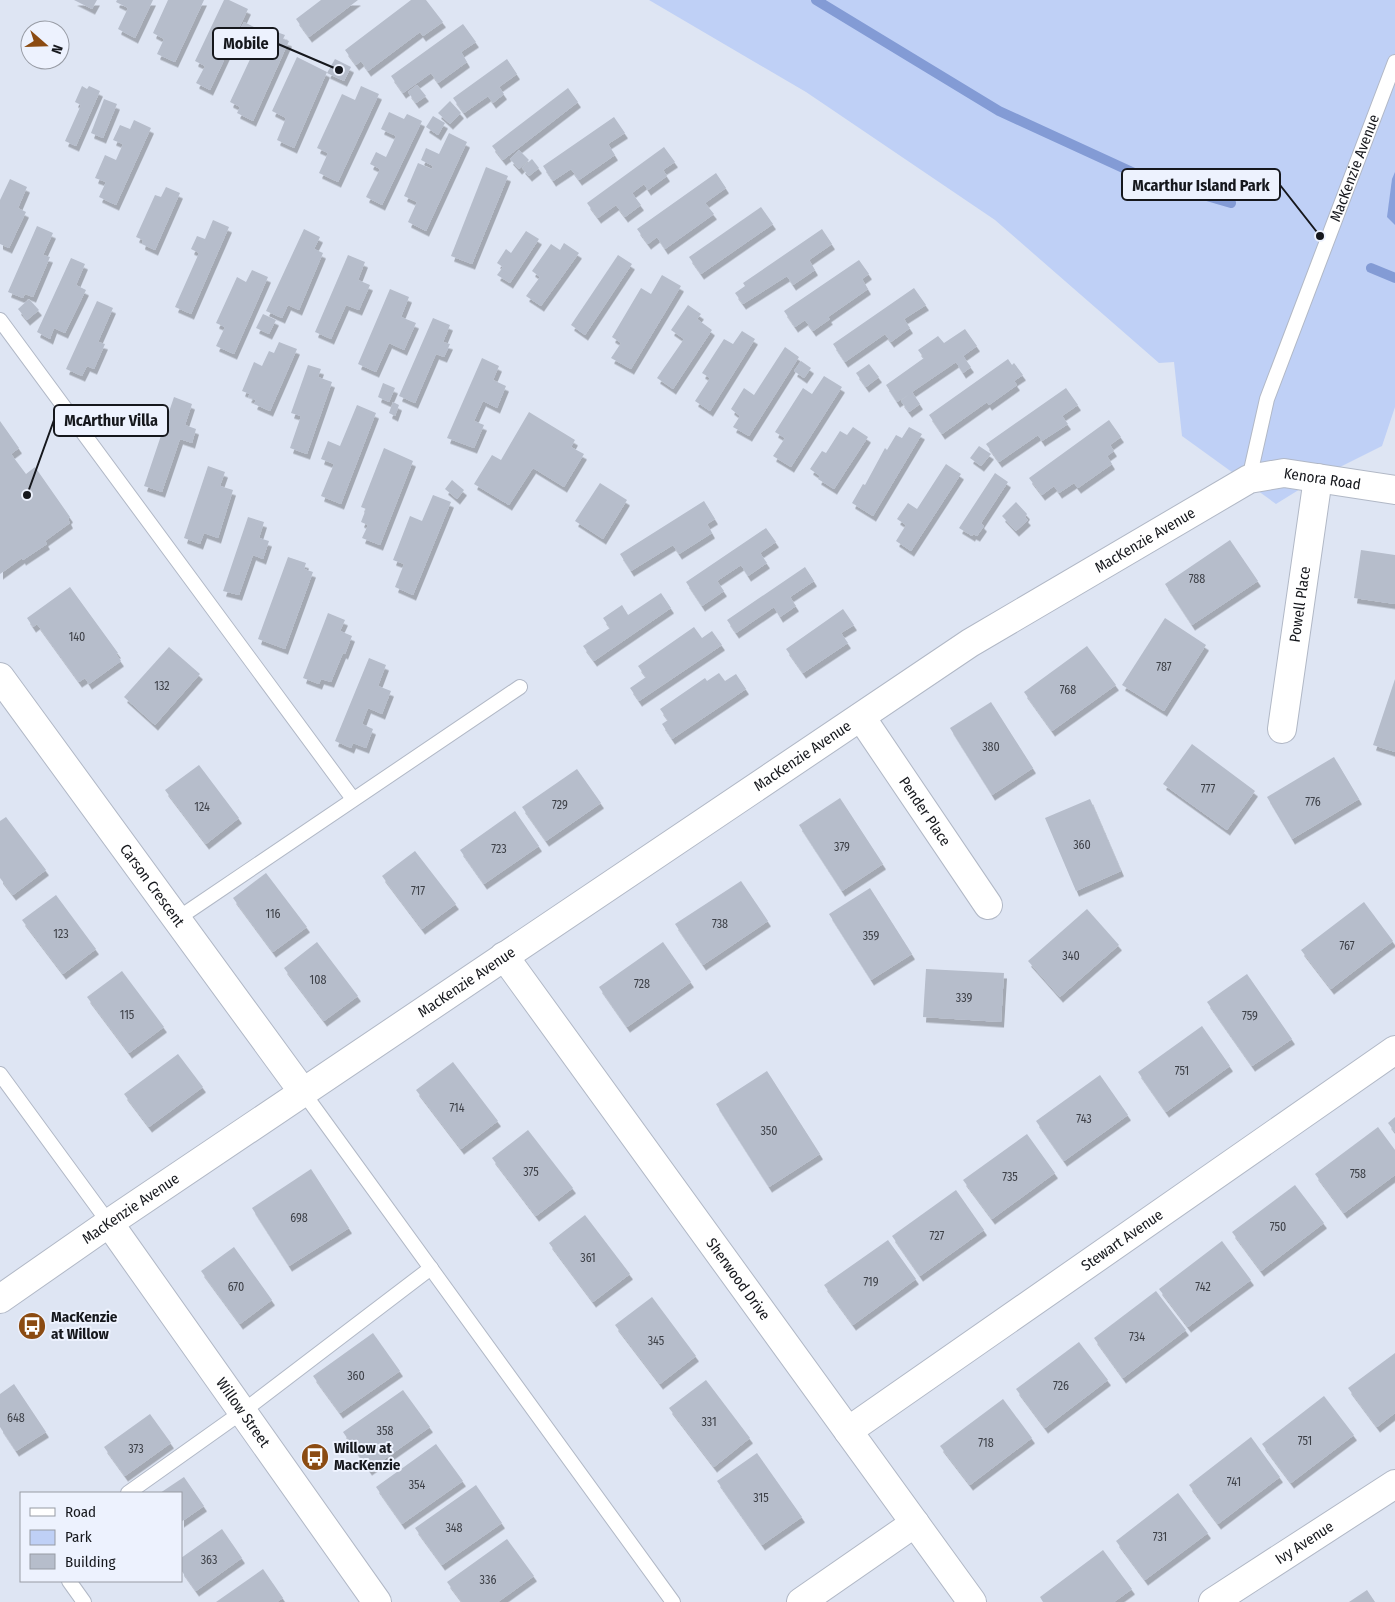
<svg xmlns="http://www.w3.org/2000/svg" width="1395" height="1602" viewBox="0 0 1395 1602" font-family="'Fira Sans Condensed',sans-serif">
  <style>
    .green { fill: #bfd0f6 }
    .forest { fill: #88a0db }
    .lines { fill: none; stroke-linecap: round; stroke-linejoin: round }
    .stream { stroke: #839bd5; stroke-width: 10 }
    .building { fill: #b6bdcb; filter: url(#shadow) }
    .lane-casing { stroke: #b1b8c6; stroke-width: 16 }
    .street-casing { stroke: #b1b8c6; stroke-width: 30 }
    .secondary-casing { stroke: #b1b8c6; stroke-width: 30 }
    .lane { stroke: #fff; stroke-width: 14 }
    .street { stroke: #fff; stroke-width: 28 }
    .secondary { stroke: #fff; stroke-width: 28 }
    .labels { text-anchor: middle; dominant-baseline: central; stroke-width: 4; stroke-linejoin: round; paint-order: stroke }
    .number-label { font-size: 12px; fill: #3e4148 }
    .street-label { font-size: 15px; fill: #16181d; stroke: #edf2fe }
    .poi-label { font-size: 15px; font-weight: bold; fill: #16181d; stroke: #edf2fe; text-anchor: start }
    .leader { fill: none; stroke: #16181d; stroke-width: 2 }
    .callout-dot { fill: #16181d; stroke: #edf2fe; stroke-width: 2 }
    .callout { fill: #edf2fe; stroke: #16181d; stroke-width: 2 }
    .callout-label { font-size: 16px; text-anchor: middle; font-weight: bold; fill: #16181d }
  </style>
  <defs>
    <filter id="shadow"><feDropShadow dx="3" dy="5.5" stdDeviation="0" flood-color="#0004"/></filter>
  </defs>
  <rect width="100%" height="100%" fill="#dee5f3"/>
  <polygon class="green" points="649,0 1395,0 1395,407 1382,446 1318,478 1276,504 1182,436 1174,362 1159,363 995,220 806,92"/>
  <polygon class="forest" points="1395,172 1395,225 1387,217 1392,179"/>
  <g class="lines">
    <g class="stream">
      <polyline points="816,0 999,111 1145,178 1231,203"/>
      <polyline points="1371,268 1395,278"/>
    </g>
  </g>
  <g class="building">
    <polygon points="74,0 97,0 92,9"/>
    <polygon points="117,0 153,0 135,38 118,29 128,8 116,2"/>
    <polygon points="168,0 204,0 175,62 157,54 164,39 153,33"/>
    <polygon points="224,0 229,0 248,9 210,90 196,83 205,66 195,61"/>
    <polygon points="321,0 358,0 309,37 296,19"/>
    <polygon points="411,0 426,0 443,22 423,36 420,32 368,71 361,61 356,65 345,50"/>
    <polygon points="244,22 256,28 250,41 237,35"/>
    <polygon points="463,24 476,42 461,52 467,62 438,83 431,73 403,93 391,76"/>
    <polygon points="274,31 285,35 283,39 289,41 253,121 237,113 240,107 230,102 259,40 265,42 269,32 273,34"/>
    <polygon points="297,57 327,72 294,148 277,140 286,118 272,111"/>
    <polygon points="335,59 351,67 344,81 327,73"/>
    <polygon points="507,59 517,74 499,87 504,94 493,103 488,96 464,113 453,98"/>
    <polygon points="417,85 426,96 416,103 408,92"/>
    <polygon points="82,86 87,89 89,86 100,91 76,146 65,141 81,105 75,102"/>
    <polygon points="361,86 379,94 338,182 319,173 328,153 317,148 342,94 355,100"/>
    <polygon points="568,88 578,102 503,160 492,146"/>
    <polygon points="104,99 117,104 103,138 91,133"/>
    <polygon points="450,101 461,113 450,124 438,113"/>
    <polygon points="389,112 404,119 407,114 422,121 382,205 366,197 380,169 370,164 376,152 386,157 396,136 381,129"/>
    <polygon points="433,116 445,123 438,135 426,127"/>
    <polygon points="614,117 625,133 608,144 615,155 579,180 571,169 553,181 543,166"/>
    <polygon points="134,120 151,128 116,205 99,197 106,182 95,178 105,155 116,160 123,144 113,140 120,125 130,129"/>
    <polygon points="449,133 467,142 426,231 408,222 417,202 404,196 418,163 432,169 433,166 421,160 426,148 439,154"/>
    <polygon points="664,147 675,162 663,170 667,176 648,190 644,184 632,193 641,205 625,217 616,205 598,218 587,203"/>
    <polygon points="519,150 529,160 519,169 510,159"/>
    <polygon points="532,159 539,168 529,176 522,168"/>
    <polygon points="486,167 508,176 472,264 451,256"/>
    <polygon points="716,173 726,188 705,203 714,214 665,249 657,237 648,244 637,229"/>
    <polygon points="10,179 27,187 18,208 26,212 9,248 0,244 0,200"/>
    <polygon points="166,187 180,193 155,250 142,244 143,240 136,237 155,195 161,197"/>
    <polygon points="761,207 773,224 701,274 689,257"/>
    <polygon points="213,220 229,227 191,314 175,307 199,253 191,249 197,236 205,239"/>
    <polygon points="37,226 53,233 43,255 50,257 33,297 25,294 23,298 8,292"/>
    <polygon points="304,229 320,237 314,249 323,253 299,310 288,305 282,318 266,311"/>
    <polygon points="822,229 832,244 809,260 815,270 793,285 787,276 743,304 735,293 745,286 743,283"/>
    <polygon points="526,231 539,239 510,283 497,275 503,267 497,263 506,249 511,253"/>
    <polygon points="564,243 579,253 541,306 526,296 540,277 532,271 551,244 560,250"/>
    <polygon points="348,255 365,262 358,280 370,285 359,310 346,305 331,339 315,332"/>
    <polygon points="618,255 632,264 585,335 571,325"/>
    <polygon points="71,258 85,264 76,285 86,290 65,333 54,328 50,339 37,332"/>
    <polygon points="859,260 869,274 862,279 868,289 828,317 830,319 813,331 805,320 795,327 784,311"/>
    <polygon points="252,270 268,277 234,354 216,346 225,327 216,323 237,277 246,282"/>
    <polygon points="662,275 681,286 631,369 611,358 621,343 612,337 641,288 651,294"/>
    <polygon points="914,288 926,305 904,319 910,328 891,342 885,334 845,362 833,344"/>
    <polygon points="390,289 409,297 401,317 416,323 404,350 389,343 376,372 358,364"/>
    <polygon points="29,299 39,310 27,320 18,309"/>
    <polygon points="97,301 113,308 98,342 105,344 94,369 87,366 82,376 66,369"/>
    <polygon points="688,305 701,314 697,319 712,330 673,389 657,378 684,339 671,330"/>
    <polygon points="263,314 276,320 269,334 256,328"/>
    <polygon points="433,318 450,325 443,342 450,344 444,357 436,354 415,403 399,396"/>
    <polygon points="965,329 977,346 963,356 971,367 963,373 956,362 912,392 920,404 909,412 901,401 908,395 897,402 886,385 924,358 918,350 938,336 944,343"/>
    <polygon points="742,331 755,339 710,411 695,401 710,378 702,373 724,339 733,344"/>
    <polygon points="279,342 297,349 270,411 254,404 256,400 248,397 250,394 242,391 254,362 262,366 269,351 274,353"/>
    <polygon points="785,347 799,357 749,436 733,427 740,416 731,409 744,388 754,395"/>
    <polygon points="482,358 499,366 493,380 506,386 497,408 483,401 474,421 484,425 474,448 447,438"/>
    <polygon points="1008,359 1012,365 1014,363 1023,375 1014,381 1017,385 989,405 987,402 942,434 929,415"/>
    <polygon points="801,361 811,368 804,378 794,371"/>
    <polygon points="869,364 879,377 866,387 856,373"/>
    <polygon points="308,365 321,369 318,377 332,382 307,454 290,448 301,416 291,413"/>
    <polygon points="824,376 842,387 791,467 773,456 785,438 775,432 803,388 812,394"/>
    <polygon points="383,383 395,388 389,402 378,397"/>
    <polygon points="1066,388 1078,405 1062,416 1068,424 1042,441 1038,435 999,462 986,444"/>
    <polygon points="174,397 192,404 185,425 196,429 192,443 180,439 162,492 144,486"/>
    <polygon points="393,402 399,405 395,416 389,413"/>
    <polygon points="357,405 376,413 341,504 321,496 334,464 321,459 328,441 340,446"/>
    <polygon points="529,412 575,440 571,447 584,454 564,487 533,468 509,505 474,484 492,455 501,460"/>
    <polygon points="1109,420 1121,437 1110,445 1114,451 1107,456 1112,464 1078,488 1074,483 1059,493 1054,486 1042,495 1029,478"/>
    <polygon points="0,421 19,448 11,454 26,474 35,467 70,517 68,519 70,523 45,541 47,544 23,560 22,558 0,574"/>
    <polygon points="853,427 868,437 834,489 818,479 820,476 810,469 822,451 826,453 840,431 847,435"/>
    <polygon points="909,427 922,434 873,516 852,503 863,484 865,485 885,448 887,450 896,435 902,438"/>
    <polygon points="979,446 991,454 981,466 970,458"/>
    <polygon points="384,448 413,461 380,545 362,538 368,525 361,522 366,509 361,507"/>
    <polygon points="946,464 961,474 911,551 896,541 906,525 897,519 908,503 917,509"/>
    <polygon points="208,466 225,472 220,486 233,490 218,538 204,533 200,544 184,538"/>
    <polygon points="995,473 1008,482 981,523 984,526 977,536 973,534 972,536 959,528"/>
    <polygon points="452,480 464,490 457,499 445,489"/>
    <polygon points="600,483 627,500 603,539 575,521"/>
    <polygon points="433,495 451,502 413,595 395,587 404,564 393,560 410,516 422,521"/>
    <polygon points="704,501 715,519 707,524 712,533 679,554 673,545 631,571 620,554"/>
    <polygon points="1016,502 1027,514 1025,517 1028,520 1016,531 1002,516"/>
    <polygon points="248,517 264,522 259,538 269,541 263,559 253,555 239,595 223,591"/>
    <polygon points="766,528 776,542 760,553 767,563 748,576 741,565 717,581 724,591 702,606 686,582"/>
    <polygon points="1230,540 1258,581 1192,625 1165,584"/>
    <polygon points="1361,550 1395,555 1395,604 1354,598"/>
    <polygon points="288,557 306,563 304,569 313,572 285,649 258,639"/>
    <polygon points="805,567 814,581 790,597 796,606 780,617 774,607 736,633 727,620"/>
    <polygon points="70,587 118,653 116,654 121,661 89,684 85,678 79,682 37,624 33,627 27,618"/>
    <polygon points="661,593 671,608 594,661 583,646 610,628 603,618 622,605 628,615"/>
    <polygon points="843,609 854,625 841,633 848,643 803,673 786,649"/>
    <polygon points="328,613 345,620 340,631 352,636 345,654 343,653 331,682 321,679 319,684 303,678"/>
    <polygon points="1165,618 1206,645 1164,711 1122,685"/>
    <polygon points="694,627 702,638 712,631 722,645 639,701 630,688 646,677 638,666"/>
    <polygon points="1087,646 1116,685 1052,731 1024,692"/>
    <polygon points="169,647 200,674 155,725 124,697"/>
    <polygon points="369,658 386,665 378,686 391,691 382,714 368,708 362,724 373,729 366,748 353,743 351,748 335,741"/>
    <polygon points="719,673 725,681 736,674 746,689 672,739 662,724 668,720 660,709 705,678 707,681"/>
    <polygon points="1395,679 1395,752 1373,745"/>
    <polygon points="991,702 1033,768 992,795 950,728"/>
    <polygon points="1192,744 1255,791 1227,830 1163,784"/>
    <polygon points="1334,757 1359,799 1292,839 1267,797"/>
    <polygon points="199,765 239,818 206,844 165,790"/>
    <polygon points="577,769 601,803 546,841 522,807"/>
    <polygon points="840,798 883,864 842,891 799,825"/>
    <polygon points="1090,799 1121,871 1076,891 1045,818"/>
    <polygon points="515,811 539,846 484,884 460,850"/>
    <polygon points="6,817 46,870 13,895 0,878 0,821"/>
    <polygon points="415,851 456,904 422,929 382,876"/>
    <polygon points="266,873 307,927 273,952 233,898"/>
    <polygon points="741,881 768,921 703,965 675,924"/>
    <polygon points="870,888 912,954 871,980 829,914"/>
    <polygon points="56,895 96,949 63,974 22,920"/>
    <polygon points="1364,902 1393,941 1331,989 1301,950"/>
    <polygon points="1087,909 1119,945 1060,997 1028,961"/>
    <polygon points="317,942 358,996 324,1021 284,968"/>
    <polygon points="663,942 691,982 627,1027 599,987"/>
    <polygon points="926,969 1004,973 1001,1022 923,1017"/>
    <polygon points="122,971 164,1027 129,1053 87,997"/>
    <polygon points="1247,974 1292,1039 1252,1066 1207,1002"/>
    <polygon points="1202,1026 1230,1066 1166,1112 1138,1072"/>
    <polygon points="178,1054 203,1087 149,1127 124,1094"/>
    <polygon points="453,1062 498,1121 461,1149 416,1090"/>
    <polygon points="767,1071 820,1154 769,1187 716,1104"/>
    <polygon points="1100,1075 1128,1115 1064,1161 1036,1121"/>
    <polygon points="1395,1117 1395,1132 1388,1123"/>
    <polygon points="1378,1127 1395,1150 1395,1175 1344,1213 1315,1174"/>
    <polygon points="528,1130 573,1188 536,1216 492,1158"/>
    <polygon points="1027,1134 1055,1173 992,1219 963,1180"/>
    <polygon points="311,1169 349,1228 289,1266 252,1208"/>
    <polygon points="1295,1185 1324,1223 1261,1271 1232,1232"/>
    <polygon points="956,1190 984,1230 920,1276 892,1236"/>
    <polygon points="585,1215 630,1274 593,1302 549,1243"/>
    <polygon points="888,1240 916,1279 853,1325 824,1285"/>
    <polygon points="1222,1241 1251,1280 1188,1327 1159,1289"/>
    <polygon points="234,1247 272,1300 240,1324 201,1271"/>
    <polygon points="1156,1291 1186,1330 1123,1378 1094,1338"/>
    <polygon points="652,1297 696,1356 660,1384 615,1325"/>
    <polygon points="373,1333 400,1371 340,1413 313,1376"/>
    <polygon points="1079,1342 1108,1380 1045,1428 1016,1389"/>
    <polygon points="1395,1353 1395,1413 1377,1427 1348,1388"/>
    <polygon points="706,1380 750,1438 714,1467 669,1408"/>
    <polygon points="14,1384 46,1432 16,1451 0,1427 0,1394"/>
    <polygon points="403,1390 430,1427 369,1470 343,1432"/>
    <polygon points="1324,1396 1354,1435 1291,1483 1262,1444"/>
    <polygon points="1003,1399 1032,1438 970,1485 940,1446"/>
    <polygon points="150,1414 171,1443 125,1476 104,1447"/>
    <polygon points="1251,1437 1280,1477 1218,1524 1189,1485"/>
    <polygon points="436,1444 463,1481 402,1524 376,1487"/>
    <polygon points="757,1453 802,1517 762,1545 717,1481"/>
    <polygon points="184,1477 204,1506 181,1522 181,1493 160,1493"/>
    <polygon points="476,1485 502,1523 442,1565 415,1528"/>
    <polygon points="1178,1493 1208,1533 1145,1580 1116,1541"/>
    <polygon points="222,1529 242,1558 196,1591 181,1570 181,1558"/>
    <polygon points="507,1539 534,1576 498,1602 462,1602 447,1582"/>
    <polygon points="1103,1550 1132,1589 1114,1602 1043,1602 1040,1597"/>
    <polygon points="263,1569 283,1598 277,1602 216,1602"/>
    <polygon points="1367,1590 1375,1602 1349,1602"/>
  </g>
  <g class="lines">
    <defs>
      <g id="lane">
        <polyline points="0,320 353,799"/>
        <path id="s1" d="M1249,479L1267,399L1395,62"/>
        <polyline points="177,919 520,687"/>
        <polyline points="0,1074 109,1223"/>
        <polyline points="303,1092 673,1602"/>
        <polyline points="128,1493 242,1412 431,1268"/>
        <polyline points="69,1581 84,1602"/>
      </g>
      <g id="street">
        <path id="s2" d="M0,677L303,1092"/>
        <path id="s3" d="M861,717L988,905"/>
        <path id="s4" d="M1282,729L1318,478"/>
        <path id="s5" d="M504,956L972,1602"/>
        <path id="s6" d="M109,1223L377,1602"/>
        <path id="s7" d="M848,1431L1395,1050"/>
        <polyline points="801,1602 915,1523"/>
        <path id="s8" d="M1213,1602L1395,1484"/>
      </g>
      <g id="secondary">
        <path id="s9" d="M0,1299L109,1223L970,643L1249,479L1284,473L1395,490"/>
      </g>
    </defs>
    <use href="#lane" class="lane-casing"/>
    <use href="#street" class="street-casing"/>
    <use href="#secondary" class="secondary-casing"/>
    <use href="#lane" class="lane"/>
    <use href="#street" class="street"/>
    <use href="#secondary" class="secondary"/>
  </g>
  <defs>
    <symbol id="bus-disc" viewBox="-11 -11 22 22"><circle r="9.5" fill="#8b4b12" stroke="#edf2fe"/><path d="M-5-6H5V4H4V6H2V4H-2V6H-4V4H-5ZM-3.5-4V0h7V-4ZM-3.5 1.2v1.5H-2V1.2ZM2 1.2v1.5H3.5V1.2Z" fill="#fff"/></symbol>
  </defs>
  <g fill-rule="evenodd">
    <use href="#bus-disc" x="16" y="1310" width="32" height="32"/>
    <use href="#bus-disc" x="299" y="1441" width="32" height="32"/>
  </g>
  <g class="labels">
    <g class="number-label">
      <text x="1197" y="579">788</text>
      <text x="77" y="637">140</text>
      <text x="1164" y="667">787</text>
      <text x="162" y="686">132</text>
      <text x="1068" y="690">768</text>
      <text x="991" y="747">380</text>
      <text x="1208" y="789">777</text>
      <text x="1313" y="802">776</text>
      <text x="560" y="805">729</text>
      <text x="202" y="807">124</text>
      <text x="1082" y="845">360</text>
      <text x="842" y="847">379</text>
      <text x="499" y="849">723</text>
      <text x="418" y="891">717</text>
      <text x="273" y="914">116</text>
      <text x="720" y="924">738</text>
      <text x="61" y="934">123</text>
      <text x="871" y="936">359</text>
      <text x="1347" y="946">767</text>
      <text x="1071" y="956">340</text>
      <text x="318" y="980">108</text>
      <text x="642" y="984">728</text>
      <text x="964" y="998">339</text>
      <text x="127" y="1015">115</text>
      <text x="1250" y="1016">759</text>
      <text x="1182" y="1071">751</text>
      <text x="457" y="1108">714</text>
      <text x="1084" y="1119">743</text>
      <text x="769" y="1131">350</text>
      <text x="531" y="1172">375</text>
      <text x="1358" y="1174">758</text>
      <text x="1010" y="1177">735</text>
      <text x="299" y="1218">698</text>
      <text x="1278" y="1227">750</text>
      <text x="937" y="1236">727</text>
      <text x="588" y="1258">361</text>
      <text x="871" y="1282">719</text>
      <text x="236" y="1287">670</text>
      <text x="1203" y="1287">742</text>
      <text x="1137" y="1337">734</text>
      <text x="656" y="1341">345</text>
      <text x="356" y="1376">360</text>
      <text x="1061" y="1386">726</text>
      <text x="16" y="1418">648</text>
      <text x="709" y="1422">331</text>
      <text x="385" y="1431">358</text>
      <text x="1305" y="1441">751</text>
      <text x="986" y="1443">718</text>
      <text x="136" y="1449">373</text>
      <text x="1234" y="1482">741</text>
      <text x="417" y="1485">354</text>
      <text x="761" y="1498">315</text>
      <text x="454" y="1528">348</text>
      <text x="1160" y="1537">731</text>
      <text x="209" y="1560">363</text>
      <text x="488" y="1580">336</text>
    </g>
    <g class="street-label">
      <text stroke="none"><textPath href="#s1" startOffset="329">MacKenzie Avenue</textPath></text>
      <text stroke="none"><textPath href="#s9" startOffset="1569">Kenora Road</textPath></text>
      <text stroke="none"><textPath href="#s9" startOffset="1374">MacKenzie Avenue</textPath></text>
      <text stroke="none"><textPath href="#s4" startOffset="126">Powell Place</textPath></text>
      <text stroke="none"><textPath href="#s9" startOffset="969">MacKenzie Avenue</textPath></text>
      <text stroke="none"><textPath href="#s3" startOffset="114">Pender Place</textPath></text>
      <text stroke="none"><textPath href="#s2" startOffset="258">Carson Crescent</textPath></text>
      <text stroke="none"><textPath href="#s9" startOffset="564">MacKenzie Avenue</textPath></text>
      <text stroke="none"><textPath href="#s9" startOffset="159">MacKenzie Avenue</textPath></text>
      <text stroke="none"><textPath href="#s7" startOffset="334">Stewart Avenue</textPath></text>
      <text stroke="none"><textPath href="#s5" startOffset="399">Sherwood Drive</textPath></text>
      <text stroke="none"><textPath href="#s6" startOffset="232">Willow Street</textPath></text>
      <text stroke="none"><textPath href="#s8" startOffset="109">Ivy Avenue</textPath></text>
    </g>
    <g class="poi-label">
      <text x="51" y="1317">MacKenzie<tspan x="51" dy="17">at Willow</tspan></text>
      <text x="334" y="1448">Willow at<tspan x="334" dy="17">MacKenzie</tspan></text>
    </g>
  </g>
  <path class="leader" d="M339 70L278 44M1320 236L1280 185M27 495L54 420"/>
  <g class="callout-dot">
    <circle cx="339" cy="70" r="5"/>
    <circle cx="1320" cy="236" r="5"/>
    <circle cx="27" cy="495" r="5"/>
  </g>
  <g class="callout">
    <rect x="213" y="28" width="65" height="31" rx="5"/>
    <rect x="1122" y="169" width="158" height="31" rx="5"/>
    <rect x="54" y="405" width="114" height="31" rx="5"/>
  </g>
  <g class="callout-label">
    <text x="246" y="49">Mobile</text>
    <text x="1201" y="191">Mcarthur Island Park</text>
    <text x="111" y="426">McArthur Villa</text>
  </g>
  <rect x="20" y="1492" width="162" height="90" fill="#edf2fe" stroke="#979ba4"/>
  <rect x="30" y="1508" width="25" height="8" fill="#ffffff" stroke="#979ba4"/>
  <text x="65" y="1517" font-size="15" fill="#16181d">Road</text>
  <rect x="30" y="1530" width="25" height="15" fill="#bfd0f6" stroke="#979ba4"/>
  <text x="65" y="1542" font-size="15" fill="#16181d">Park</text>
  <rect x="30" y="1554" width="25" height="15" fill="#b6bdcb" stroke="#979ba4"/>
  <text x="65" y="1567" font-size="15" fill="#16181d">Building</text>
  <g transform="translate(45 45) rotate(110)"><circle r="24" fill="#edf2fe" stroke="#979ba4"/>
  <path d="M0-4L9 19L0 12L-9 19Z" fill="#8b4b12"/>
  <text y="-8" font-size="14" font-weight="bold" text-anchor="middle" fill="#16181d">N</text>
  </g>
</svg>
